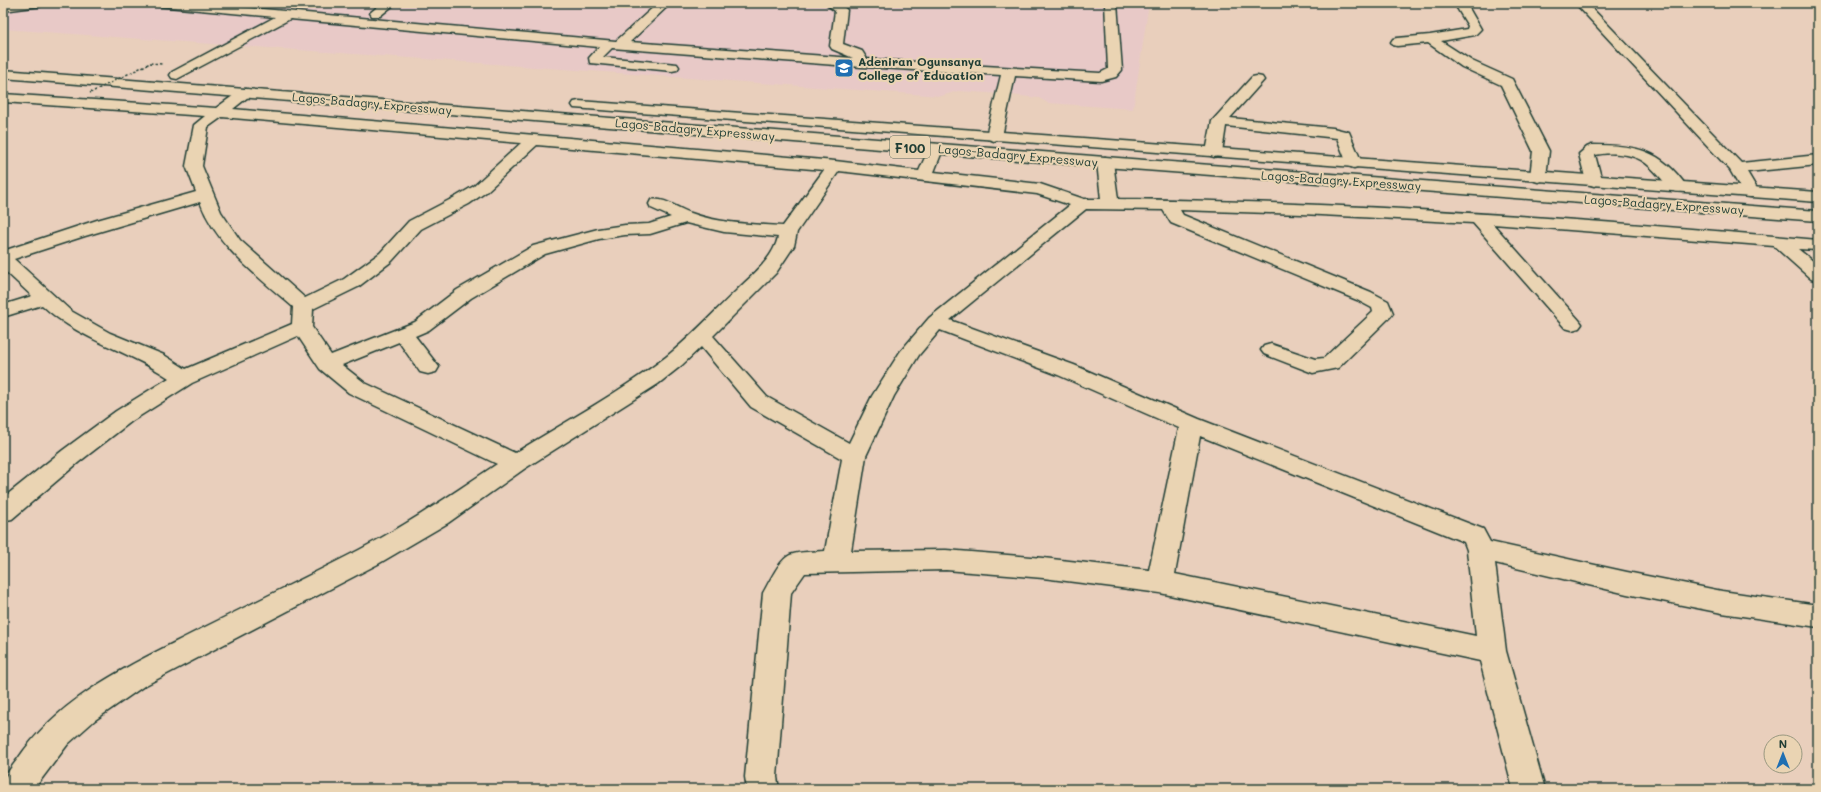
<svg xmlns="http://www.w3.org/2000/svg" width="1821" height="792" viewBox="0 0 1821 792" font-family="Mali,sans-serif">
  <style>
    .built { fill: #e8c9c7 }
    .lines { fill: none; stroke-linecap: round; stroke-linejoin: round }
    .minor-casing { stroke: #1f3d34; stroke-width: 3 }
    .highway-casing { stroke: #1f3d34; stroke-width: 3 }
    .path { stroke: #1f3d34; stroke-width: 1.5; stroke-dasharray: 2.5 2; stroke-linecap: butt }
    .minor { fill: #ead4b3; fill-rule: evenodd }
    .highway { fill: #ead4b3; fill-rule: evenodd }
    .path-bridge { stroke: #1f3d34; stroke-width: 1.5; stroke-dasharray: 2.5 2; stroke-linecap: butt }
    .labels { text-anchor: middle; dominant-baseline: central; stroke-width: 4; stroke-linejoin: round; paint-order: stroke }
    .far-poi-label { font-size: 12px; font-weight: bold; fill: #1f3d34; stroke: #ead4b3; text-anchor: start }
    .far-street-label { font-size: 12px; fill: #1f3d34; stroke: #ead4b3 }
    .shield { fill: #ead4b3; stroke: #5c6a5a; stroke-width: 1 }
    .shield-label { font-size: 13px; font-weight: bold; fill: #1f3d34 }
  </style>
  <rect width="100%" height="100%" fill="#e9cfbc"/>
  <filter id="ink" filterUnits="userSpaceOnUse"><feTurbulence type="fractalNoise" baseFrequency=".025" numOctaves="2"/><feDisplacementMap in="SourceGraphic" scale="8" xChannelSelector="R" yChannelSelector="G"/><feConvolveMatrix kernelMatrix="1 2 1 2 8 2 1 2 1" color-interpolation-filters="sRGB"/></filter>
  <g filter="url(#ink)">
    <polygon class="built" points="3,3 1149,3 1133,109 1048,103 1039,98 1003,94 958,91 941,96 3,29"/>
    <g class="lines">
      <defs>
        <g id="minor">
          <polygon points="14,3 47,3 41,6 3,11 3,5"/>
          <polygon points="151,3 195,3 616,41 658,3 671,3 630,42 853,58 832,49 830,46 835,11 825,3 839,3 847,10 843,44 862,51 867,59 1100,73 1108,69 1105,3 1117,3 1122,70 1116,77 1101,81 1015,76 1002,136 999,139 994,141 989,139 986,136 1001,75 862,67 612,48 603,57 677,64 679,67 677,70 672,71 590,63 589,58 599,47 290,19 177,79 172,78 170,75 172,72 275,17 157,6"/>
          <polygon points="382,3 396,3 380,16 372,16 370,13"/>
          <polygon points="1454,3 1466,3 1481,29 1475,35 1441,41 1472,61 1512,79 1549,151 1546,177 1544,180 1538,182 1532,180 1530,177 1533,151 1501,85 1462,67 1428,43 1397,46 1393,45 1391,42 1393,39 1397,38 1430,35 1467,29 1468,26"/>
          <polygon points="1575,3 1587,3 1741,163 1818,155 1818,165 1747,172 1759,192 1757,196 1751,197 1745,196 1730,170"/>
          <polygon points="1257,76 1262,77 1264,80 1230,118 1333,128 1349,132 1362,163 1360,166 1354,168 1348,166 1337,138 1226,126 1222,152 1219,155 1214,157 1209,155 1206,152 1212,121 1252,77"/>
          <path d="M246,89L251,90L253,93L233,109L835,161L919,171L930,146L935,144L940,146L943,149L934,172L1040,184L1084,199H1101L1097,162L1099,159L1105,157L1111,159L1113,162L1118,199C1352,202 1585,219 1818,240V250L1798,249L1818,265V281L1811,279L1774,246L1493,224L1579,320L1582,324L1579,328L1572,330L1565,328L1473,223L1302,214L1180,210L1183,215L1371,292L1388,301L1393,313L1390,317L1338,368L1313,373L1264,354L1261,350L1264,346L1271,344L1315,359L1324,358L1373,312L1372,308L1357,300L1171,223L1163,210L1086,209L950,320L1074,365L1199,419L1483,529L1490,542L1627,572L1722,591L1818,605V627L1722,613L1627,594L1495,563L1506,651L1545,789H1513L1480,661L1160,593L1043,578L946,570L805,573L791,593L777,777L779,789H747L745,777L763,593C769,583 779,560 790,555C801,551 814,552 825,551L842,459L751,407L701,347L682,365L658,384L524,469L448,523L378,564L144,686L95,720L68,744L34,789H3C3,777 10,769 17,760C60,696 131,665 197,631C251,604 305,578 359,550C407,525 452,494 497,464L349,393L320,369L298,336L192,383L132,421L79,462L12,519L3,521V498L63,450L116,411L169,378C128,350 79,340 42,305L3,317V305L32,296L3,269V251L97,220L196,192L186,166L194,125L205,116L3,102V94L216,108L241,90ZM222,117L521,143L474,186L457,196L409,221L380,253L344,279L305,298L240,240L221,212L202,166L208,127ZM537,145L824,170L783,226C752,224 721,224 691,213C678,209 665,197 651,200L649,204L651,208L671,217L649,224L625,225L598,229L533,246L457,290L415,322L331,355L312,327L313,309L358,287L392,261L421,229L469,204L486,192ZM839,171L1037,194L1070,205L929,318L900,352L872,396L849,443L767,397L713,336L776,273L794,246L797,232ZM200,202C217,247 258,276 293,307L292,324L186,369L164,355L110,333L71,311L14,259L85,236ZM686,223L724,232L778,237C773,259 752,275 736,291C713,313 691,337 666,357C619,393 565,422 515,453L365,383L342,365L399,342L420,372L428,374L436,372L439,367L415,336L429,330L471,298L545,254L599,239L625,235L650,234ZM940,330L1058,375L1179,428L1149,570L1043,558L946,550L851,551L866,456L894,396L919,355ZM1200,436L1464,542L1467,550L1476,636L1175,574Z"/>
          <path d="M1592,145C1635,145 1661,149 1687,187L1685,190C1681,191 1677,193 1673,190C1662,182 1655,168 1641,160C1629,153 1608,152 1595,155L1602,181L1600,184L1594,186L1588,184L1586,181L1579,154L1587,147Z"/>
        </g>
        <g id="highway">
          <polygon points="3,70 1105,157 1818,211 1818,221 1105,167 3,78"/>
          <polygon points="579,101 1818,192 1818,202 574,108 572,105 574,102"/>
        </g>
      </defs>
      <use href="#minor" class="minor-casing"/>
      <use href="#highway" class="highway-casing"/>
      <polyline class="path" points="150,63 162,64"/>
      <use href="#minor" class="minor"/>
      <use href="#highway" class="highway"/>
      <polyline class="path-bridge" points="90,93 150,63"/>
    </g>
  </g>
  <defs>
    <symbol id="school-square" viewBox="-11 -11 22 22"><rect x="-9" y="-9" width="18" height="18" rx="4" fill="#1f6fb2" stroke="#ead4b3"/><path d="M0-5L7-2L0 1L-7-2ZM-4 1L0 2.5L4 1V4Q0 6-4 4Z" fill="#fff"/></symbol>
  </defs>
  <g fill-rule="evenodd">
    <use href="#school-square" x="833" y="57" width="22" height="22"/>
  </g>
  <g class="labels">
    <g class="far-poi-label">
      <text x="858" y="61">Adeniran Ogunsanya<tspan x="858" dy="14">College of Education</tspan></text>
    </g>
    <g class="far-street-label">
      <text transform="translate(372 103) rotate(5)">Lagos-Badagry Expressway</text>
      <text transform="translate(695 129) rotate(5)">Lagos-Badagry Expressway</text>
      <text transform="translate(1018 155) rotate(5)">Lagos-Badagry Expressway</text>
      <text transform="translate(1341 180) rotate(4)">Lagos-Badagry Expressway</text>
      <text transform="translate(1664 204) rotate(4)">Lagos-Badagry Expressway</text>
    </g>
    <rect class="shield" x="890" y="136" width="40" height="22" rx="3"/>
    <g class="shield-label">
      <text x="910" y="147">F100</text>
    </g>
  </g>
  <rect width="1821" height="792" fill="none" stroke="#ead4b3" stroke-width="16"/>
  <rect x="8" y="8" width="1805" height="776" fill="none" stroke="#1f3d34" stroke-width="1.5" filter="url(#ink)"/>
  <g transform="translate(1783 754)"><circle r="19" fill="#ead4b3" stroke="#999880"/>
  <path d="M0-3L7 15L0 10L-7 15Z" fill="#1f6fb2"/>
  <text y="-6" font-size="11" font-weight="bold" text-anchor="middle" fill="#1f3d34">N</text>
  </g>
</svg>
